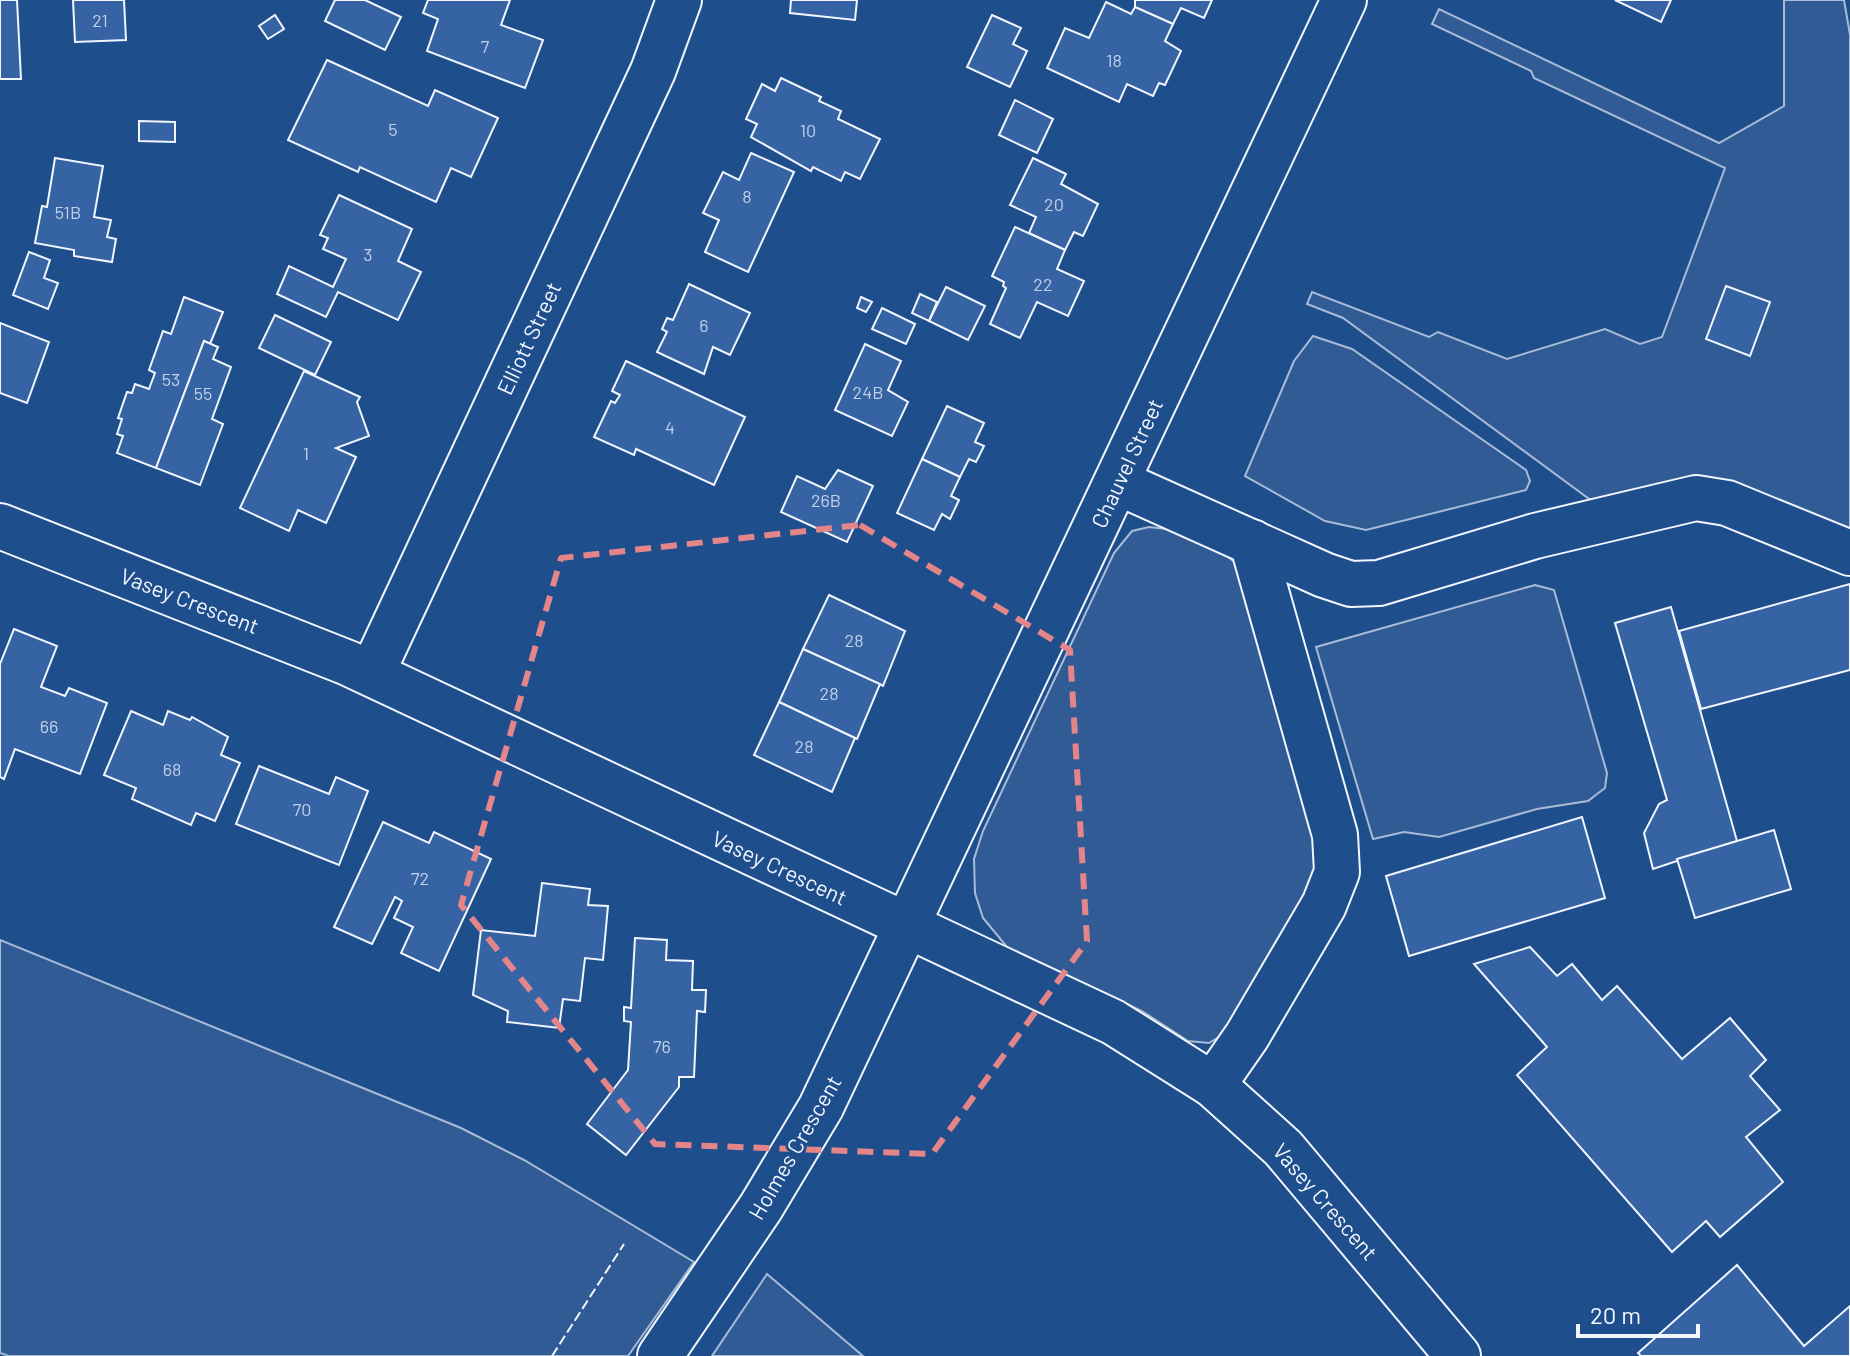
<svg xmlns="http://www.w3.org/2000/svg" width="1850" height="1356" viewBox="0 0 1850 1356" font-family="Barlow,sans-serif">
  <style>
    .built { fill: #305b95; stroke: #a8bbd7; stroke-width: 2 }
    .building { fill: #3563a3; stroke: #f2f6ff; stroke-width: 2 }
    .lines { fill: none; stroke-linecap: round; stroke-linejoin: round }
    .minor-casing { stroke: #f2f6ff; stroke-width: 48 }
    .minor { stroke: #1f4e8c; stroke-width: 44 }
    .fence { stroke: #f2f6ff; stroke-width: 2; stroke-dasharray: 10 4; stroke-linecap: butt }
    .marked { fill: none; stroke: #e38589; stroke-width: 6; stroke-dasharray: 16 10; stroke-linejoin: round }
    .labels { text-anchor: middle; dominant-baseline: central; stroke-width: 6; stroke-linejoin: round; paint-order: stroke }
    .number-label { font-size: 18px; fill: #c3d1e8 }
    .street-label { font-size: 22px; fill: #f2f6ff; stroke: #1f4e8c }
  </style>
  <rect width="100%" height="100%" fill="#1f4e8c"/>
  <g class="built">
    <polygon points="1784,0 1844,0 1850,35 1850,541 1596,504 1343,318 1307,304 1312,292 1429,337 1438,332 1507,359 1605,329 1640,344 1662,337 1725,168 1534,78 1531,71 1432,24 1439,9 1719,143 1784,106"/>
    <polygon points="1313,336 1352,349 1526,470 1530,481 1526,490 1366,530 1325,521 1245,476 1294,361"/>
    <polygon points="1149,527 1166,529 1226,555 1240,567 1313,816 1316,874 1232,1029 1209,1043 1188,1041 1142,1011 1007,947 983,918 975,893 974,859 983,831 1114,553 1132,531"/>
    <polygon points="1535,585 1554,590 1607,773 1605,788 1588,801 1537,809 1439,837 1404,832 1373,839 1316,647"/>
    <polygon points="0,940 461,1128 524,1160 694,1262 628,1356 9,1356 0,1353"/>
    <polygon points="767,1274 863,1356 712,1356"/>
  </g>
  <g class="building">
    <polygon points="0,0 17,0 21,79 0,79"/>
    <polygon points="73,0 124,0 126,40 75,42"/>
    <polygon points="335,0 365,0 401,17 385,50 325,21"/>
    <polygon points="428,0 510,0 501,25 543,40 525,88 427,51 438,19 423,13"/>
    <polygon points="791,0 857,0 855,20 790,13"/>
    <polygon points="1135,0 1212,0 1204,18 1181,8 1173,24 1135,7"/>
    <polygon points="1615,0 1671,0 1661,22"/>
    <polygon points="1106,2 1131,14 1135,7 1173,24 1165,41 1181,51 1165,85 1159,83 1153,96 1127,84 1119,102 1047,68 1065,28 1089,38"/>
    <polygon points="275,15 284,29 268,39 259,26"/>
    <polygon points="992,15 1021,28 1013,44 1027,51 1010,87 967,67"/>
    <polygon points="327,60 428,106 435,90 498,118 471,177 451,168 436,202 360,167 358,172 288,140"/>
    <polygon points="781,78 821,97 819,101 841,111 838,119 880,139 860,179 845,172 841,181 813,167 811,171 751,137 757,124 746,119 762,84 775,91"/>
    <polygon points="1015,100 1053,119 1037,153 999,135"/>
    <polygon points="139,121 175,122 175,142 139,141"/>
    <polygon points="751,153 794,172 748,272 705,252 719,220 703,213 723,172 739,180"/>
    <polygon points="55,158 103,166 94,217 111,220 107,237 116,239 112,262 74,256 74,250 35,243 42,206 47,207"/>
    <polygon points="1033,158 1066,174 1061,184 1098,204 1083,236 1074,232 1065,250 1029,233 1036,217 1010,205"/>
    <polygon points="339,195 412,229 398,261 421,272 398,320 338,292 326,317 277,294 289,266 333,287 346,259 323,249 328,238 320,235"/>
    <polygon points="1015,227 1065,250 1057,269 1084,281 1068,316 1037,302 1020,338 990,324 1006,288 1003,286 1004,282 992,276"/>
    <polygon points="29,252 50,260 44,278 58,283 48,309 13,295"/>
    <polygon points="689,284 750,313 730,355 713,347 704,374 657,352 667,332 662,329 667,318 673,320"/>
    <polygon points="1726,286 1770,302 1750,356 1706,339"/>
    <polygon points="946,287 985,306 968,340 929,321"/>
    <polygon points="920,294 937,302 929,321 912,313"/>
    <polygon points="184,297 223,312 210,344 204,341 156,468 117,453 123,436 117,434 122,419 118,418 127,392 132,393 135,384 149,389 155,373 149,370 163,331 171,334"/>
    <polygon points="861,297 872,302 866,312 857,308"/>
    <polygon points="882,308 915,324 906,344 872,329"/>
    <polygon points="275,315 331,342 315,375 259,348"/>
    <polygon points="0,323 49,342 27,403 0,393"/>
    <polygon points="204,341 218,347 213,359 231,367 212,419 223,424 200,485 156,468"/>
    <polygon points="865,344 901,361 888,390 908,402 892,436 835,410"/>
    <polygon points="626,361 745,417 714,485 636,449 634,455 594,437 611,401 615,403 620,395 612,391"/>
    <polygon points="304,371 360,397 357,402 369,436 336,448 356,457 326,523 298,510 289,531 240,508"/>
    <polygon points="947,406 984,423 975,442 984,446 976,462 969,459 960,477 922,459"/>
    <polygon points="922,459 960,477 951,496 959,500 950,519 942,514 934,530 897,513"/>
    <polygon points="838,470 873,486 847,542 781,512 797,476 825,489"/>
    <polygon points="1850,584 1850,670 1701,709 1679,631"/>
    <polygon points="829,595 905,631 883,686 803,649"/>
    <polygon points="1671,607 1737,841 1653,869 1644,833 1659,804 1667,800 1615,623"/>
    <polygon points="14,629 57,646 41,687 65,696 69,688 107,703 80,774 15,749 4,779 0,777 0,664"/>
    <polygon points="803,649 880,684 857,739 779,702"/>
    <polygon points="779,702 855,738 832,792 754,755"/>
    <polygon points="131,711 163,725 168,711 190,720 192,717 228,737 221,755 240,763 215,821 196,813 191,825 132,799 136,788 104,775"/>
    <polygon points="259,766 329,794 336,777 368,791 339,865 236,824"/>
    <polygon points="1582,817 1605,898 1409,956 1386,876"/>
    <polygon points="383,822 429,843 434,832 491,859 439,971 401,953 413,927 394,918 402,901 395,897 372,944 334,927"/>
    <polygon points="1774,830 1791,889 1695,918 1677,859"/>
    <polygon points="542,883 590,889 588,905 608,906 603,960 585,958 580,1001 563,999 559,1028 507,1022 508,1011 473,995 481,930 535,936"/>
    <polygon points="635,938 667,940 666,960 693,961 692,990 706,990 705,1012 697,1011 694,1077 679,1077 679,1087 626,1155 587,1124 628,1070 631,1022 624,1021 624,1007 631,1008"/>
    <polygon points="1530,947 1557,976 1572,964 1602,1000 1617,986 1682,1059 1730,1018 1766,1060 1750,1076 1780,1110 1746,1137 1783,1182 1720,1237 1706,1221 1672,1252 1517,1075 1547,1047 1474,964"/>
    <polygon points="1737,1265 1804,1346 1850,1306 1850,1356 1641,1356 1638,1353"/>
  </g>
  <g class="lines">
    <defs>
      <g id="minor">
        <polyline points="1117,482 1324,575 1351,584 1379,583 1535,536 1696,498 1727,503 1850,553"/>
        <polyline points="0,526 348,663 1113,1022 1213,1085 1283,1148 1458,1356"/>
        <polyline points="372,673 653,71 679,0"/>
        <polyline points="1213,1085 1247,1036 1324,905 1337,872 1335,835 1252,542"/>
        <polyline points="660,1356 761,1207 821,1107 1344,0"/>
      </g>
    </defs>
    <use href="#minor" class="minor-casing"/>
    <use href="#minor" class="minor"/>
    <polyline class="fence" points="552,1356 624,1244"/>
  </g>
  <path class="marked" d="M860,525L1070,650L1087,941L932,1154L655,1144L461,905L561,558Z"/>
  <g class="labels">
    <g class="number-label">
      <text x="100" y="20">21</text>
      <text x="485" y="46">7</text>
      <text x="1114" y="60">18</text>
      <text x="393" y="129">5</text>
      <text x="808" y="130">10</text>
      <text x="747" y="196">8</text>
      <text x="1054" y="204">20</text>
      <text x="68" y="212">51B</text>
      <text x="368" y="254">3</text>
      <text x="1043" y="284">22</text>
      <text x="704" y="325">6</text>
      <text x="171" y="379">53</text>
      <text x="868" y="392">24B</text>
      <text x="203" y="393">55</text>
      <text x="670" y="427">4</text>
      <text x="306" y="453">1</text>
      <text x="826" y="500">26B</text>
      <text x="854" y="640">28</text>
      <text x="829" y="693">28</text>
      <text x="49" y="726">66</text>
      <text x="804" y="746">28</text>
      <text x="172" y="769">68</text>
      <text x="302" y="809">70</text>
      <text x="420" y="878">72</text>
      <text x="662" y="1046">76</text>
    </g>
    <g class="street-label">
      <text transform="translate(528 338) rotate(-65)">Elliott Street</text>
      <text transform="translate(1126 463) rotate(-65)">Chauvel Street</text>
      <text transform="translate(190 600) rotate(21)">Vasey Crescent</text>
      <text transform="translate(780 867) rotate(25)">Vasey Crescent</text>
      <text transform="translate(794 1147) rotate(-60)">Holmes Crescent</text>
      <text transform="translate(1326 1201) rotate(49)">Vasey Crescent</text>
    </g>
  </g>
  <path d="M1578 1324v12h120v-12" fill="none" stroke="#f2f6ff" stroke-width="4"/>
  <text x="1590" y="1324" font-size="24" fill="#f2f6ff" stroke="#1f4e8c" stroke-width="6" paint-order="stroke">20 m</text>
</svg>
